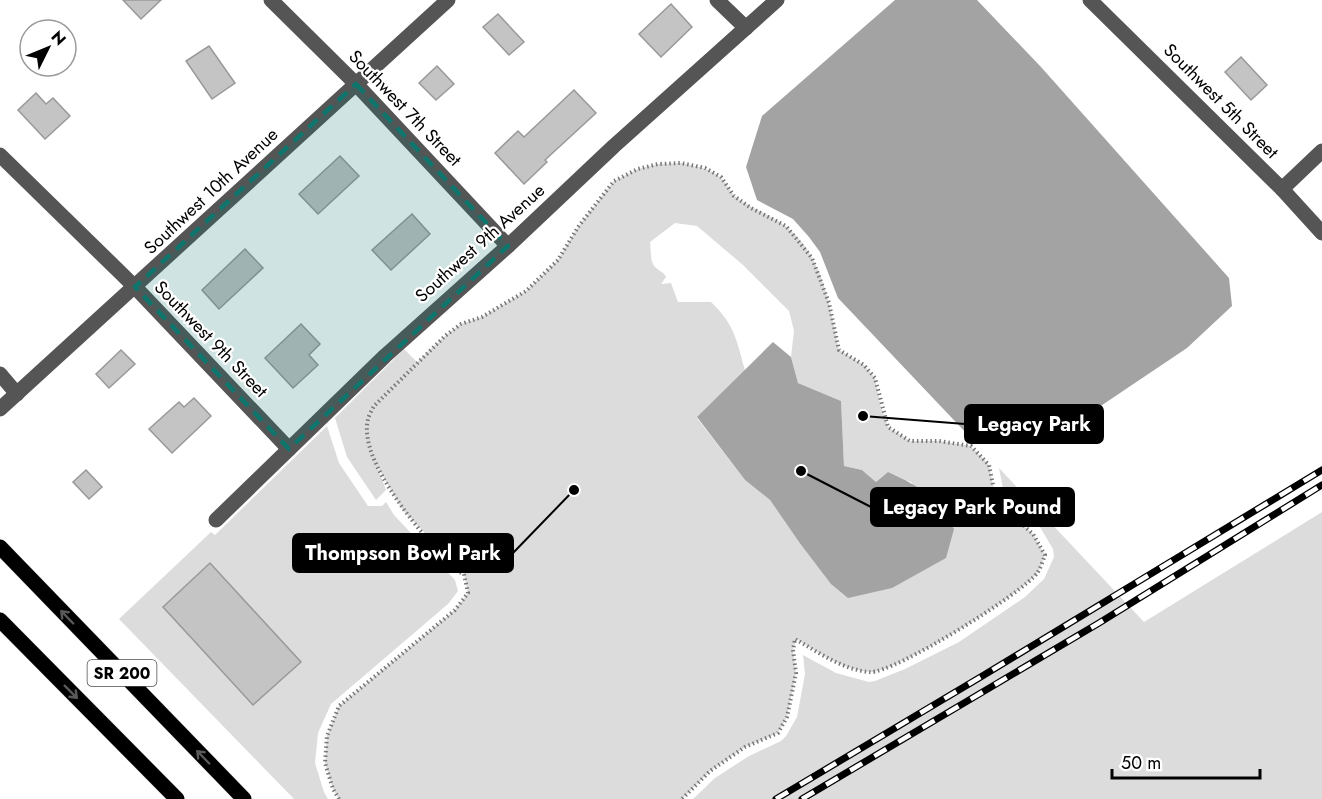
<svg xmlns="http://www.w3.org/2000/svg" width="1322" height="799" viewBox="0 0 1322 799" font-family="Jost,sans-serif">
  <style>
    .green { fill: #dcdcdc; fill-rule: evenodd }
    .water { fill: #a3a3a3 }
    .building { fill: #c4c4c4; stroke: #999; stroke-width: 1.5 }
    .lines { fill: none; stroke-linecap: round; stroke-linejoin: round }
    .major-casing { stroke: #dbdbdb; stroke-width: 16 }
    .path { stroke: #777; stroke-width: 4; stroke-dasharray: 1.5 3; stroke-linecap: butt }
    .minor { stroke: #555; stroke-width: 15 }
    .major { stroke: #000; stroke-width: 15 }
    .rail-casing { stroke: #000; stroke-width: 7 }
    .rail { stroke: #fff; stroke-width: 4.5; stroke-dasharray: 14; stroke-linecap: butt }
    .oneway { stroke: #595959 }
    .marked { fill: #0f766e; fill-opacity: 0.2; stroke: #0f766e; stroke-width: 4.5; stroke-dasharray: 12 8; stroke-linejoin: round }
    .labels { text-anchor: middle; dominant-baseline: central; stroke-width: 4.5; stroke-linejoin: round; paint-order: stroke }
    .shield { fill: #fff; stroke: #4c4c4c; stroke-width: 1.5 }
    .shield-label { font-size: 16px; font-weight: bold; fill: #000 }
    .street-label { font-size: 18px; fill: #000; stroke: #fff }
    .leader { fill: none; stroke: #000; stroke-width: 2 }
    .callout-dot { fill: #000; stroke: #fff; stroke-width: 2 }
    .callout { fill: #000; stroke: #000; stroke-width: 2 }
    .callout-label { font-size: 20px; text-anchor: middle; font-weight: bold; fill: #fff }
  </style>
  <rect width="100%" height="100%" fill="#fff"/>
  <g class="green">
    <path d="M681,163C695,166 709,168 720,177C727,183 730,193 737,198C752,209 771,215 785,226C823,254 830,308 839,350L864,365L875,378L880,404L888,427L910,441H939L971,446L989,465L995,495L1012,515L1033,534L1045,555C1043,560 1041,567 1038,572C1025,592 894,674 870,672C843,670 818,652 796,639L793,650L796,673L787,717L778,733L745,747L710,771L682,799H339L333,789L325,763L327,736L339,706L455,610L468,593L464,574L402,509L377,466L386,490L376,500L347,457L335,418L404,349L417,362L445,336L461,324L482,317L526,291L558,260L578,227L614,181L638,169L658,164ZM675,223L697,226L743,265L789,311L794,331L791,357L798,383L841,401L844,466L862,470L876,482L888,472L913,483L799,542L770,500L745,480L697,418L745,370C736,339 735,325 711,302H678L671,283L661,284L666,277C663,271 660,272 655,267C650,262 651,249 650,242Z"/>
    <polygon points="327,426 339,463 368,506 382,506 386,502 394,515 455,580 458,591 448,604 331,704 318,733 315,763 324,792 328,799 294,799 119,619 211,532 215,535"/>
    <polygon points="999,468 1144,622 1322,512 1322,799 693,799 715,778 749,756 781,741 786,736 797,717 805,674 803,655 836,673 869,682 875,681 905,669 959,642 1025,597 1044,579 1054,557 1053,549 1040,527 1020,508 1003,489"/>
  </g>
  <g class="water">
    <polygon points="895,0 977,0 1041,67 1229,278 1232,306 1187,348 1059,434 980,442 969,436 838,298 820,252 809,237 793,219 757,200 746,167 762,116"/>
    <path d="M773,342L791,357L798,383L841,401L844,466L862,470L876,482L888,472C924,488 933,496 954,529L946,558L892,588L848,598L831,584L799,542L770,500L745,480L697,417Z"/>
  </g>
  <g class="building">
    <polygon points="123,0 161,0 141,19"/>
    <polygon points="671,4 692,27 661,57 639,34"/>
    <polygon points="498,14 524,42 509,55 483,27"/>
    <polygon points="209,46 235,83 212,99 186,61"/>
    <polygon points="1241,57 1267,85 1251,100 1225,72"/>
    <polygon points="437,66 454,84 436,100 419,83"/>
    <polygon points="574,90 596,113 545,160 547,162 524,184 495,153 518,131 524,137"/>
    <polygon points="36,93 46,104 53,98 70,116 45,139 18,110"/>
    <polygon points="340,156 359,176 318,214 299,194"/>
    <polygon points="412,214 430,234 391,270 372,250"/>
    <polygon points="245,249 263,268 219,309 202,290"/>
    <polygon points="301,324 320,344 309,355 318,365 293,388 265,358"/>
    <polygon points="121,350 135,364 109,388 96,374"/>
    <polygon points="194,398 211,416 172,453 149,429 179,402 184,407"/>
    <polygon points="86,470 102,487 89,499 73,482"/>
    <polygon points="210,563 301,662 253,705 163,607"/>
  </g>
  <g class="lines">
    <defs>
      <g id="major">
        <polyline points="0,547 244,799"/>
        <polyline points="0,620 177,799"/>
      </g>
    </defs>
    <use href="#major" class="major-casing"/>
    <path class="path" d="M339,799L333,789L325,763L327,736L339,706L455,610L468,593L464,574L454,570C427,539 357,463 368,419C369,415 372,410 374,406L445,336L461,324L482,317L526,291L558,260L578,227L614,181L638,169L658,164L681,163L705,168L721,177L734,196L751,208L786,226L812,258L829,303L839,350L864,365L875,378L888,427L910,441H939L971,446L989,465L995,495L1012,515L1033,534L1045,555C1043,560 1041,567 1038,572C1025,592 893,674 870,672C843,670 818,652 795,639L793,650L796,673L787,717L778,733L745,747L710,771L682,799"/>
    <g class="minor">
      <polyline points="271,0 356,84 508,246"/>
      <polyline points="717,0 746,28"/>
      <polyline points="1090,0 1282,189 1322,233"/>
      <polyline points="0,155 135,287 289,449"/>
      <polyline points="1282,189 1322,151"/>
      <polyline points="0,374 17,394"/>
      <polyline points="0,409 448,0"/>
      <polyline points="216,520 385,356 508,246 614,146 777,0"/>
    </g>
    <use href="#major" class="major"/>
    <defs>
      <g id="rail">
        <polyline points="776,799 984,675 1322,470"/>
        <polyline points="802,799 1099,623 1322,485"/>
      </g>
    </defs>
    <use href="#rail" class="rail-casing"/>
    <use href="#rail" class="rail"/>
  </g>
  <defs><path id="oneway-shaft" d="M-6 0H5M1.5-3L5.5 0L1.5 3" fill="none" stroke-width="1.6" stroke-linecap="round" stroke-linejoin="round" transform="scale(1.5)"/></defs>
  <g class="oneway">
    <use href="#oneway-shaft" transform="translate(67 617) rotate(-134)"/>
    <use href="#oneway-shaft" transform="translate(71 692) rotate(45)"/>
    <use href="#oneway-shaft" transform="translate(203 757) rotate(-134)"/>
  </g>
  <path class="marked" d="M356,84L508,246L289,449L135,287Z"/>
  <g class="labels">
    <rect class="shield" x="87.5" y="660" width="69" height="26" rx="4.5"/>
    <g class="shield-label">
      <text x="122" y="673">SR 200</text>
    </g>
    <g class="street-label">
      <text transform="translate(1221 101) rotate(45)">Southwest 5th Street</text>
      <text transform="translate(405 108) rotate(46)">Southwest 7th Street</text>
      <text transform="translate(211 191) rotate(-43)">Southwest 10th Avenue</text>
      <text transform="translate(480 243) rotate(-42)">Southwest 9th Avenue</text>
      <text transform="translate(211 339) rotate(46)">Southwest 9th Street</text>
    </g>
  </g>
  <path class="leader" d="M863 416L965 424M801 471L871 507M574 490L513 553"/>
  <g class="callout-dot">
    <circle cx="863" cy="416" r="6"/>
    <circle cx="801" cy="471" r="6"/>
    <circle cx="574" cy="490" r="6"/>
  </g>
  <g class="callout">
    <rect x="965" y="405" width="138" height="38" rx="6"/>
    <rect x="871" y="488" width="203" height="38" rx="6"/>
    <rect x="293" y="534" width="220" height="38" rx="6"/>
  </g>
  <g class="callout-label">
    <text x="1034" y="431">Legacy Park</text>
    <text x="972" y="514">Legacy Park Pound</text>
    <text x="403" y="560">Thompson Bowl Park</text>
  </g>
  <g transform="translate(48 48) rotate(47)"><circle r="28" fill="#ffffff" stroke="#999999" stroke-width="1.5"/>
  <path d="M0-4.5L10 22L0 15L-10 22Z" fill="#000000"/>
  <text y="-9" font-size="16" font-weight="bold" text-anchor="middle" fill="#000000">N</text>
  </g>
  <path d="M1112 769v9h148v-9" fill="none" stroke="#000000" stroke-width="3"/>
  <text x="1121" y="769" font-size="18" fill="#000000" stroke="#ffffff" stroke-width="4.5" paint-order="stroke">50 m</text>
</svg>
